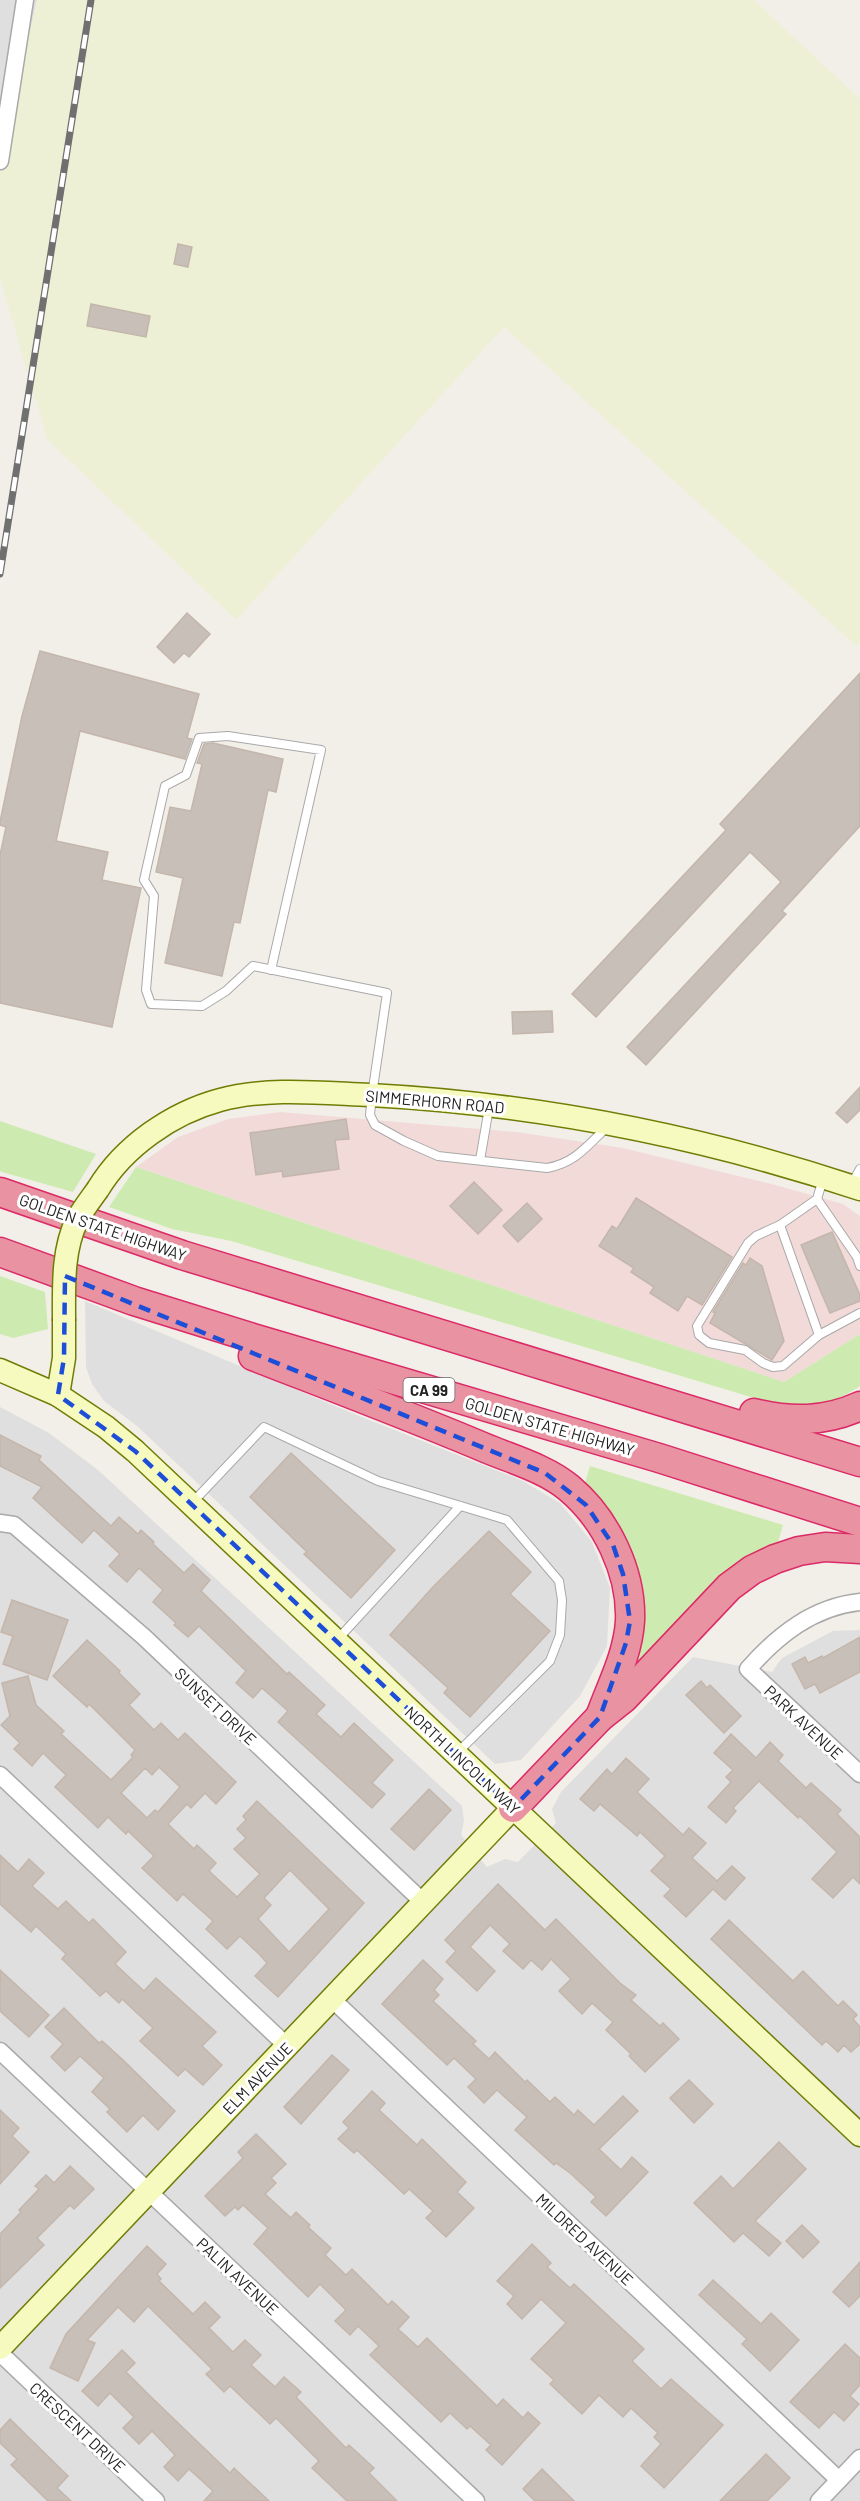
<svg xmlns="http://www.w3.org/2000/svg" width="860" height="2501" viewBox="0 0 860 2501" font-family="Barlow,sans-serif">
  <style>
    .residential { fill: #e0dfdf }
    .commercial { fill: #f2dad9 }
    .farmland { fill: #eef0d5 }
    .grass { fill: #cdebb0 }
    .building { fill: #c7bfb8; stroke: #c4b6ab; stroke-width: 1.5; fill-rule: evenodd }
    .lines { fill: none; stroke-linecap: round; stroke-linejoin: round }
    .lane-casing { stroke: #a9a9a9; stroke-width: 10 }
    .street-casing { stroke: #a9a9a9; stroke-width: 19 }
    .secondary-casing { stroke: #707d05; stroke-width: 25 }
    .highway-casing { stroke: #dc2a67; stroke-width: 31 }
    .lane { stroke: #fff; stroke-width: 8 }
    .street { stroke: #fff; stroke-width: 16 }
    .secondary { stroke: #f7fabf; stroke-width: 22 }
    .highway { stroke: #e892a2; stroke-width: 28 }
    .rail-casing { stroke: #707070; stroke-width: 7 }
    .rail { stroke: #fff; stroke-width: 4.5; stroke-dasharray: 14; stroke-linecap: butt }
    .secondary-bridge-casing { stroke: #707d05; stroke-width: 25; stroke-linecap: butt }
    .secondary-bridge { stroke: #f7fabf; stroke-width: 22 }
    .marked { fill: none; stroke: #1d4ed8; stroke-width: 4.5; stroke-dasharray: 12 8; stroke-linejoin: round }
    .labels { text-anchor: middle; dominant-baseline: central; stroke-width: 6; stroke-linejoin: round; paint-order: stroke }
    .shield { fill: #fff; stroke: #646464; stroke-width: 1.5 }
    .shield-label { font-size: 15px; font-weight: bold; fill: #222 }
    .street-label { font-size: 16px; fill: #222; stroke: #fff }
  </style>
  <rect width="100%" height="100%" fill="#f2efe9"/>
  <g class="residential">
    <polygon points="0,0 37,0 0,166"/>
    <polygon points="85,1301 359,1416 521,1480 560,1503 592,1542 610,1588 607,1646 580,1696 521,1760 495,1764 137,1426 104,1401 92,1384 86,1367"/>
    <polygon points="0,1407 49,1433 98,1470 462,1806 464,1821 461,1835 487,1867 505,1859 518,1862 556,1823 552,1809 561,1792 693,1657 772,1672 782,1658 833,1631 860,1630 860,2501 0,2501"/>
  </g>
  <polygon class="commercial" points="280,1112 517,1132 623,1148 779,1186 843,1204 860,1216 860,1334 784,1382 136,1167 178,1137 228,1119"/>
  <polygon class="farmland" points="37,0 754,0 860,99 860,641 856,646 504,327 236,620 47,439 0,278 0,166"/>
  <g class="grass">
    <polygon points="0,1121 96,1154 73,1192 2,1172 0,1171"/>
    <path d="M136,1167L784,1382L860,1334V1386C824,1409 813,1408 771,1403L231,1241L172,1229L109,1207Z"/>
    <polygon points="0,1276 45,1292 48,1329 13,1338 0,1334"/>
    <polygon points="590,1466 783,1525 777,1546 624,1682 640,1631 584,1487"/>
  </g>
  <g class="building">
    <polygon points="178,244 192,247 188,267 174,264"/>
    <polygon points="91,304 150,316 146,337 87,326"/>
    <polygon points="187,613 210,634 189,657 184,653 174,663 157,647"/>
    <polygon points="40,651 199,694 187,738 192,739 185,759 80,731 56,841 108,852 102,880 141,888 112,1027 0,1003 0,855 6,827 0,825 0,822 22,716"/>
    <polygon points="860,673 860,826 782,911 786,914 646,1065 627,1047 781,882 777,878 750,852 596,1017 572,994 726,830 720,824"/>
    <polygon points="213,743 283,759 276,792 268,790 240,923 234,922 222,976 165,963 183,878 156,872 170,807 191,811 202,764 197,763 204,744"/>
    <polygon points="552,1011 553,1032 513,1034 512,1012"/>
    <polygon points="860,1087 860,1110 847,1123 836,1113"/>
    <polygon points="346,1119 349,1139 335,1140 339,1169 283,1177 282,1171 256,1175 250,1133"/>
    <polygon points="474,1182 502,1210 478,1234 450,1206"/>
    <polygon points="636,1198 732,1257 702,1305 687,1296 678,1311 650,1293 654,1287 631,1272 634,1268 599,1246 612,1226 617,1229"/>
    <polygon points="527,1203 542,1219 518,1242 503,1226"/>
    <polygon points="832,1232 860,1295 860,1301 830,1313 801,1245"/>
    <polygon points="750,1258 762,1266 784,1341 772,1360 710,1323 715,1313 713,1312 743,1263 746,1265"/>
    <polygon points="0,1435 41,1456 39,1460 111,1526 119,1517 138,1534 141,1530 154,1542 153,1544 184,1573 193,1564 210,1580 201,1591 287,1674 289,1672 325,1705 316,1714 341,1737 354,1723 393,1760 372,1783 385,1794 372,1808 278,1722 288,1711 262,1688 253,1698 236,1683 246,1671 199,1626 188,1637 174,1625 176,1623 153,1602 163,1590 139,1568 127,1582 109,1566 120,1554 94,1530 82,1543 33,1498 42,1487 0,1466"/>
    <polygon points="291,1453 395,1550 351,1598 304,1554 307,1552 250,1497"/>
    <polygon points="489,1531 531,1572 510,1594 550,1631 470,1717 444,1693 448,1688 390,1635 432,1588"/>
    <polygon points="12,1600 68,1620 47,1680 3,1664 13,1636 1,1632"/>
    <polygon points="860,1637 860,1672 820,1693 815,1684 805,1689 792,1664 805,1657 808,1663 822,1656 823,1658"/>
    <path d="M87,1640L120,1671L119,1673L140,1694L129,1705L154,1730L161,1723L178,1740L185,1733L236,1782L216,1804L205,1793L191,1808L187,1804L168,1824L194,1849L197,1845L216,1863L209,1871L237,1897L260,1874L234,1849L246,1838L237,1829L246,1820L243,1816L257,1801L364,1903L278,1997L255,1976L267,1963L260,1955L240,1936L227,1949L206,1929L213,1921L183,1894L177,1901L142,1868L154,1856L128,1831L126,1834L108,1817L98,1828L55,1787L66,1775L43,1753L32,1766L14,1749L20,1743L1,1725L10,1716L2,1683L28,1676L36,1705L64,1731L61,1734L111,1780L133,1757L131,1755L135,1750L89,1704L87,1707L53,1676ZM159,1767L180,1787L158,1812L155,1810L147,1818L121,1793L145,1768L152,1775ZM290,1870L329,1909L289,1952L258,1919L271,1905L264,1898Z"/>
    <polygon points="701,1681 707,1688 710,1685 741,1716 724,1733 686,1695"/>
    <polygon points="731,1734 756,1758 770,1742 783,1755 778,1761 806,1788 811,1783 841,1810 837,1814 860,1837 860,1884 853,1877 833,1898 812,1879 837,1852 800,1816 798,1818 759,1781 733,1808 736,1811 726,1823 708,1807 731,1782 726,1777 733,1770 714,1753"/>
    <polygon points="626,1758 649,1779 637,1792 683,1835 689,1828 706,1843 692,1858 717,1881 732,1866 745,1878 725,1900 713,1889 686,1917 664,1896 671,1889 651,1871 665,1856 640,1832 637,1836 600,1804 594,1811 580,1799 607,1769 612,1774"/>
    <polygon points="429,1789 451,1810 414,1850 391,1829"/>
    <polygon points="0,1855 18,1872 29,1859 44,1873 32,1886 58,1909 66,1901 89,1923 93,1919 126,1952 115,1964 144,1991 156,1978 216,2032 202,2046 222,2065 203,2085 185,2069 178,2076 140,2041 153,2028 122,1999 119,2003 106,1991 100,1996 62,1959 66,1954 36,1926 31,1932 0,1904"/>
    <polygon points="498,1884 545,1930 556,1919 620,1983 636,1995 631,2000 660,2026 663,2023 679,2039 645,2072 629,2056 631,2054 606,2030 613,2022 592,2003 582,2014 559,1991 571,1979 551,1959 542,1970 531,1960 523,1969 503,1951 510,1944 490,1925 470,1947 495,1971 477,1991 446,1962 456,1951 445,1940"/>
    <polygon points="729,1920 793,1981 803,1971 838,2006 843,2001 857,2015 853,2019 860,2027 860,2044 851,2052 844,2045 838,2052 826,2041 822,2045 711,1939"/>
    <polygon points="423,1960 443,1979 434,1990 439,1995 433,2001 476,2041 473,2044 489,2059 495,2052 525,2082 527,2080 550,2102 555,2097 574,2115 578,2110 594,2125 623,2096 638,2111 599,2149 621,2170 632,2157 648,2172 606,2216 591,2202 596,2197 570,2173 556,2163 554,2165 515,2130 527,2117 497,2090 484,2103 468,2087 476,2079 454,2058 447,2065 382,2004"/>
    <polygon points="0,1970 49,2015 29,2037 0,2011"/>
    <polygon points="64,2008 99,2043 102,2041 123,2060 175,2111 158,2130 143,2115 127,2132 107,2112 110,2109 92,2092 104,2078 80,2056 65,2071 51,2057 63,2044 45,2027"/>
    <polygon points="332,2055 349,2070 301,2124 284,2107"/>
    <polygon points="689,2080 713,2104 694,2123 670,2098"/>
    <polygon points="372,2091 385,2103 379,2110 417,2145 422,2139 466,2182 457,2192 474,2208 446,2237 426,2218 433,2211 409,2189 404,2194 357,2150 354,2153 338,2139 349,2128 343,2122"/>
    <polygon points="0,2110 19,2128 12,2136 29,2152 0,2184"/>
    <polygon points="256,2134 286,2164 271,2178 276,2183 265,2194 291,2218 296,2212 310,2225 308,2227 331,2248 325,2255 346,2275 352,2269 388,2305 392,2301 409,2317 398,2329 418,2347 427,2338 497,2406 503,2399 523,2418 528,2412 540,2423 502,2465 486,2450 491,2445 470,2426 467,2429 450,2413 441,2422 370,2355 379,2346 358,2326 350,2335 335,2321 346,2310 320,2284 308,2297 254,2244 268,2228 243,2205 238,2210 235,2207 225,2216 205,2196 243,2158 238,2152"/>
    <polygon points="779,2142 806,2169 755,2221 781,2243 769,2256 743,2233 734,2242 694,2203 721,2176 733,2189"/>
    <polygon points="70,2166 94,2189 74,2209 70,2205 37,2238 44,2245 0,2288 0,2234 21,2212 19,2210 39,2189 35,2186 46,2175 54,2183"/>
    <polygon points="802,2225 819,2242 803,2258 786,2241"/>
    <polygon points="532,2244 551,2263 547,2267 570,2288 574,2284 644,2349 632,2361 661,2389 671,2379 723,2425 664,2488 641,2466 661,2444 654,2437 658,2433 631,2408 623,2417 599,2395 582,2414 550,2384 554,2380 531,2359 566,2323 541,2299 522,2319 507,2304 514,2296 497,2281"/>
    <polygon points="147,2246 166,2264 157,2274 161,2279 159,2281 193,2314 205,2302 220,2317 209,2328 233,2352 245,2340 261,2355 251,2365 275,2387 284,2377 301,2392 296,2397 346,2448 349,2445 374,2468 369,2473 397,2501 347,2501 312,2468 319,2461 276,2418 270,2424 230,2386 224,2392 206,2374 212,2369 148,2306 134,2322 118,2307 87,2340 95,2343 78,2381 50,2368 66,2334"/>
    <polygon points="860,2262 860,2296 849,2307 833,2292"/>
    <polygon points="713,2280 761,2324 771,2313 799,2340 770,2371 742,2344 747,2339 699,2295"/>
    <polygon points="845,2344 860,2358 860,2385 850,2396 859,2404 844,2421 834,2412 819,2428 790,2402"/>
    <polygon points="122,2350 135,2363 126,2372 148,2394 230,2473 234,2468 269,2501 204,2501 213,2491 189,2469 178,2481 164,2467 175,2455 152,2431 139,2444 123,2428 134,2417 110,2393 98,2406 82,2391"/>
    <polygon points="10,2419 68,2476 57,2488 71,2501 48,2501 11,2465 17,2459 0,2443 0,2430"/>
    <polygon points="766,2454 790,2478 767,2501 720,2501"/>
    <polygon points="542,2469 574,2501 535,2501 523,2489"/>
  </g>
  <g class="lines">
    <defs>
      <g id="lane">
        <path d="M271,970L321,750L228,736L199,738L186,775L165,786L144,880L154,896L146,990L151,1004L202,1006L226,991L253,966L387,993L372,1095L370,1115L375,1125L404,1141L438,1156L547,1168C575,1163 587,1146 607,1127"/>
        <polyline points="480,1160 489,1108"/>
        <polyline points="823,1179 817,1199 780,1225 756,1236 748,1243 697,1326 699,1335 709,1343 745,1350 763,1363 773,1367 783,1366 819,1335 860,1313"/>
        <polyline points="851,1185 860,1169"/>
        <polyline points="817,1199 857,1257 860,1266"/>
        <polyline points="780,1225 819,1335"/>
        <polyline points="192,1503 264,1427 378,1481 507,1520 559,1581 562,1600 560,1635 550,1661 457,1753"/>
        <polyline points="337,1640 460,1506"/>
      </g>
      <g id="street">
        <polyline points="0,161 25,0"/>
        <polyline points="0,1523 14,1525 144,1637 423,1902"/>
        <path d="M860,1602C813,1607 778,1635 748,1669L860,1774"/>
        <polyline points="0,1775 287,2046"/>
        <polyline points="332,1999 839,2480"/>
        <polyline points="0,2051 476,2501"/>
        <polyline points="0,2353 156,2501"/>
        <polyline points="819,2501 860,2458"/>
      </g>
      <g id="secondary">
        <path d="M98,1189C124,1146 172,1113 220,1100C268,1087 321,1093 370,1095C537,1104 701,1136 860,1189"/>
        <polyline points="0,1370 58,1395 106,1427 135,1451 860,2135"/>
        <polyline points="58,1395 64,1358 64,1321"/>
        <polyline points="0,2348 513,1808"/>
      </g>
      <g id="highway">
        <polyline points="0,1192 182,1255 860,1462"/>
        <polyline points="0,1252 134,1301 253,1338 659,1458 860,1522"/>
        <path d="M253,1356C330,1386 407,1415 483,1447C511,1459 545,1468 569,1488C606,1519 632,1572 630,1621C628,1655 611,1686 600,1717"/>
        <path d="M754,1413C791,1422 825,1422 860,1406"/>
        <polyline points="513,1808 600,1717 624,1698 729,1587 752,1570 775,1559 799,1551 825,1547 860,1549"/>
      </g>
    </defs>
    <use href="#lane" class="lane-casing"/>
    <use href="#street" class="street-casing"/>
    <use href="#secondary" class="secondary-casing"/>
    <use href="#highway" class="highway-casing"/>
    <use href="#lane" class="lane"/>
    <use href="#street" class="street"/>
    <use href="#secondary" class="secondary"/>
    <use href="#highway" class="highway"/>
    <defs>
      <polyline id="rail" points="0,574 91,0"/>
    </defs>
    <use href="#rail" class="rail-casing"/>
    <use href="#rail" class="rail"/>
    <defs>
      <path id="secondary-bridge" d="M64,1321C64,1288 62,1251 77,1220C83,1209 91,1199 98,1189"/>
    </defs>
    <use href="#secondary-bridge" class="secondary-bridge-casing"/>
    <use href="#secondary-bridge" class="secondary-bridge"/>
  </g>
  <path class="marked" d="M65,1276L545,1473L586,1505L613,1545L623,1574L630,1621L626,1643L600,1717L513,1808L135,1451L58,1395L64,1358Z"/>
  <g class="labels">
    <rect class="shield" x="403.5" y="1378" width="51" height="24" rx="4.5"/>
    <g class="shield-label">
      <text x="429" y="1390">CA 99</text>
    </g>
    <g class="street-label">
      <text transform="translate(435 1101) rotate(5)">SIMMERHORN ROAD</text>
      <text transform="translate(103 1227) rotate(19)">GOLDEN STATE HIGHWAY</text>
      <text transform="translate(550 1426) rotate(16)">GOLDEN STATE HIGHWAY</text>
      <text transform="translate(216 1706) rotate(43)">SUNSET DRIVE</text>
      <text transform="translate(804 1722) rotate(43)">PARK AVENUE</text>
      <text transform="translate(463 1760) rotate(43)">NORTH LINCOLN WAY</text>
      <text transform="translate(257 2078) rotate(-46)">ELM AVENUE</text>
      <text transform="translate(585 2239) rotate(43)">MILDRED AVENUE</text>
      <text transform="translate(238 2276) rotate(43)">PALIN AVENUE</text>
      <text transform="translate(78 2427) rotate(43)">CRESCENT DRIVE</text>
    </g>
  </g>
</svg>
